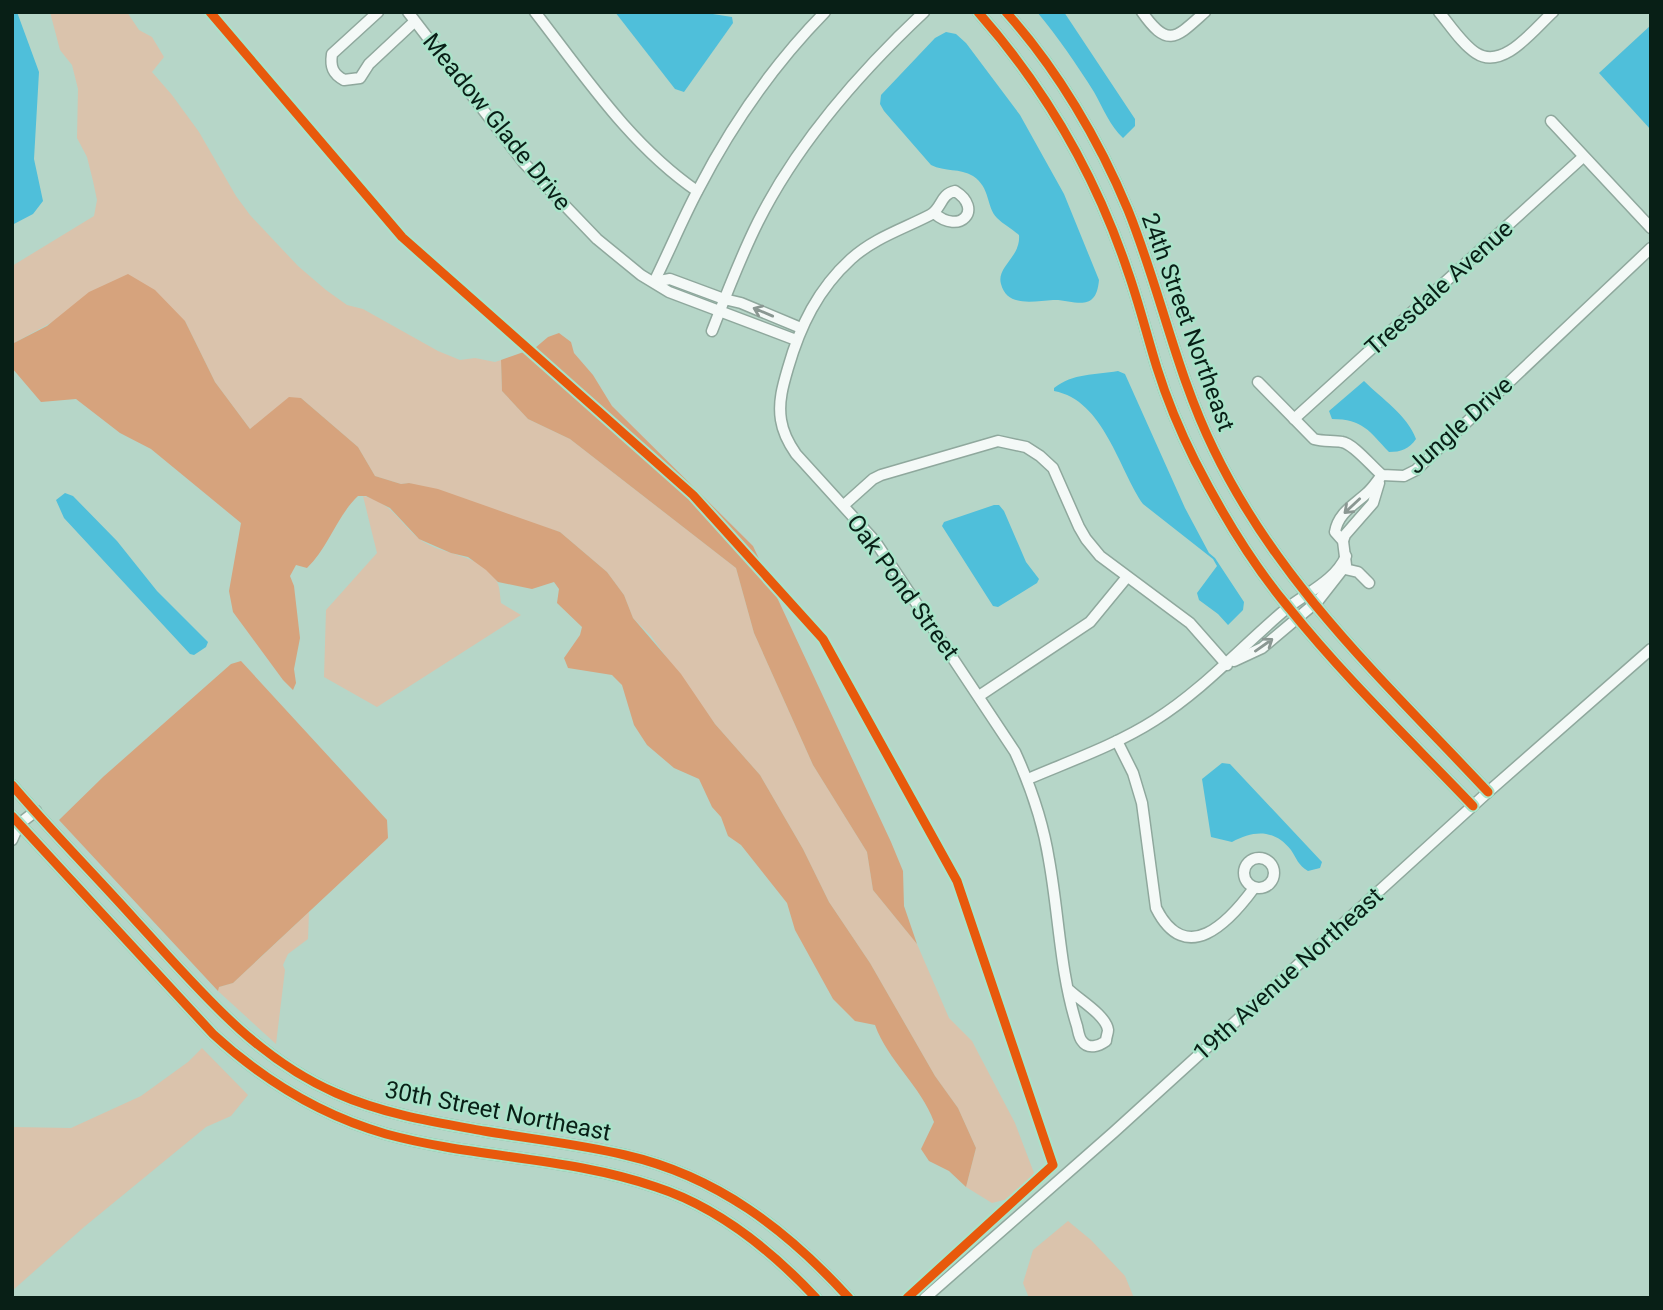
<svg xmlns="http://www.w3.org/2000/svg" width="1663" height="1310" viewBox="0 0 1663 1310" font-family="Roboto,sans-serif">
  <style>
    .green { fill: #dac3ac }
    .forest { fill: #d6a37d }
    .water { fill: #4fbfda }
    .lines { fill: none; stroke-linecap: round; stroke-linejoin: round }
    .minor-casing { stroke: #8fa89d; stroke-width: 13 }
    .minor { stroke: #f4f9f7; stroke-width: 10 }
    .cycleway-casing { stroke: #a9e3c9; stroke-width: 13 }
    .cycleway { stroke: #e8590c; stroke-width: 9 }
    .oneway { stroke: #8a9792 }
    .labels { text-anchor: middle; dominant-baseline: central; stroke-width: 5; stroke-linejoin: round; paint-order: stroke }
    .street-label { font-size: 24px; fill: #081f16; stroke: #a9e3c9 }
  </style>
  <rect width="100%" height="100%" fill="#b6d6c8"/>
  <g class="green">
    <polygon points="50,12 127,12 139,30 152,37 164,57 152,72 172,95 199,132 236,196 250,215 298,266 326,290 347,305 363,309 438,351 460,360 475,358 495,362 501,360 502,391 528,419 570,439 736,568 754,633 813,765 867,852 873,890 917,944 949,1018 972,1041 1015,1123 1034,1173 1016,1197 992,1203 966,1187 976,1148 958,1108 935,1076 870,963 829,902 803,849 760,775 715,724 651,636 633,618 624,595 607,572 560,532 409,483 401,484 375,476 358,447 301,398 250,429 215,382 185,321 56,320 12,344 12,266 94,216 97,200 93,181 87,157 77,138 78,89 72,65 60,50"/>
    <path d="M363,496C392,503 398,521 418,538C441,557 481,552 497,582C500,587 500,597 501,603L521,615L377,707L324,677L326,610L377,553Z"/>
    <polygon points="309,912 308,939 288,954 283,965 285,970 276,1044 218,991 219,987 233,983"/>
    <polygon points="202,1048 248,1095 231,1116 206,1127 84,1227 12,1291 12,1127 71,1128 141,1096 188,1062"/>
    <polygon points="1068,1221 1091,1240 1125,1276 1134,1298 1029,1298 1023,1283 1033,1250"/>
  </g>
  <g class="forest">
    <path d="M128,274L155,290L185,321L215,382L250,429L289,397L301,398L358,447L375,476L401,484L409,483L438,489L560,532L607,572L624,595L633,618L681,674L715,724L760,775L803,849L829,902L870,963L935,1076L958,1108L976,1148L966,1187L949,1171L929,1161L921,1149L934,1122C921,1086 888,1061 875,1025L855,1021L833,999L795,930L787,903L741,845L728,836L721,817L712,807L699,779L674,768L647,745L634,725L622,685L612,675L568,668L564,658L580,635L582,627L557,603L559,589L554,582L532,589L498,582L486,570L468,557L451,553L419,539L390,508L366,496H358C336,517 329,547 307,568L296,565L290,576L294,586L300,638L294,669L296,683L293,690L283,680L233,612L229,591L241,523L151,449L120,433L76,399L41,402L12,368V344L47,326L89,292Z"/>
    <polygon points="559,333 571,342 574,353 593,375 612,406 753,546 891,842 903,871 904,906 917,944 873,890 867,852 813,765 754,633 736,568 570,439 528,419 502,391 501,360 535,348 548,337"/>
    <polygon points="241,661 387,820 388,838 233,983 219,987 218,991 59,820 103,777 231,664"/>
  </g>
  <g class="water">
    <polygon points="12,12 17,12 39,72 34,159 43,201 33,214 12,225"/>
    <polygon points="615,12 700,12 732,17 733,23 684,92 675,89"/>
    <path d="M1037,12H1064L1135,119V126L1123,138C1110,126 1103,108 1094,92C1077,65 1058,37 1037,12Z"/>
    <polygon points="1651,25 1651,130 1599,73"/>
    <path d="M946,32L956,34L966,43L1020,115L1064,194L1099,280C1096,315 1073,299 1053,300C1035,301 1007,308 1001,284C996,267 1021,257 1019,235C1012,229 1003,224 997,218C986,207 991,188 973,176C960,168 945,172 931,165L884,111L880,104L881,95L935,38Z"/>
    <path d="M1118,371L1125,374L1185,508L1209,553L1215,558L1244,602L1243,610L1228,625L1218,614L1199,600L1197,593L1217,566L1213,559L1143,504C1119,470 1104,400 1054,391V388C1073,373 1095,375 1118,371Z"/>
    <path d="M1364,381C1382,399 1407,415 1416,439C1409,449 1401,452 1389,452C1369,431 1363,419 1332,419L1329,411Z"/>
    <polygon points="65,493 73,496 117,541 157,591 208,642 206,647 194,655 190,654 64,518 56,500"/>
    <polygon points="994,505 999,505 1004,511 1026,562 1039,579 1037,583 998,607 993,606 942,526 944,522"/>
    <path d="M1222,763L1230,764L1322,862L1320,868L1308,871C1298,865 1297,859 1291,850C1274,829 1254,830 1232,842L1211,837L1202,779Z"/>
  </g>
  <g class="lines">
    <defs>
      <g id="minor">
        <path d="M378,12L332,54C330,67 333,74 344,80L360,78L369,64L414,22"/>
        <polyline points="408,12 524,163 597,239 641,275 669,292 796,340"/>
        <path d="M535,12C584,75 630,145 697,191"/>
        <path d="M978,12C1045,88 1096,176 1128,272C1139,303 1147,336 1157,368C1167,400 1180,431 1195,461C1221,512 1252,564 1289,608C1345,678 1411,741 1473,806"/>
        <path d="M1006,12C1057,69 1099,140 1128,210C1160,289 1176,373 1214,450C1279,585 1387,684 1488,792"/>
        <path d="M1142,12C1168,49 1176,38 1205,12"/>
        <path d="M1439,12C1450,25 1462,44 1476,53C1503,71 1534,29 1553,12"/>
        <polyline points="1551,121 1651,228"/>
        <path d="M934,213C960,236 984,209 955,191C940,194 942,209 930,215C903,229 874,238 851,259C818,289 800,326 788,368C783,385 778,402 781,420C783,433 789,444 796,454L875,541L1015,752C1031,787 1043,822 1049,860C1059,915 1060,973 1077,1026C1078,1030 1079,1038 1082,1041C1088,1050 1099,1046 1106,1041C1106,1037 1108,1033 1108,1030C1106,1015 1078,999 1068,989"/>
        <path d="M654,282C669,252 682,220 698,190C731,126 774,64 825,12"/>
        <polyline points="654,282 670,279 724,299 741,303 801,328"/>
        <path d="M712,331C726,295 740,258 758,222C798,142 859,73 924,12"/>
        <path d="M1258,382L1314,439C1324,442 1333,440 1342,442C1354,444 1372,467 1382,475L1404,476L1416,470L1651,248"/>
        <polyline points="1294,419 1583,157"/>
        <polyline points="844,505 873,479 881,475 998,441 1026,447 1040,456 1053,468 1079,527 1086,539 1100,556 1190,623 1227,665"/>
        <polyline points="1343,541 1345,535 1373,503 1379,483"/>
        <polyline points="1345,569 1358,572 1369,583"/>
        <path d="M1314,606L1346,565L1343,541L1335,532C1338,513 1354,505 1367,493C1373,488 1377,481 1382,475"/>
        <polyline points="1234,661 1262,648 1313,605"/>
        <polyline points="979,696 1090,622 1127,577"/>
        <path d="M1117,741L1133,773L1142,803L1156,908C1186,968 1229,922 1254,888"/>
        <path d="M1028,779C1070,761 1116,745 1155,720C1204,689 1242,646 1286,609C1306,593 1335,581 1346,556"/>
        <path d="M12,785C52,832 96,876 137,922C197,987 253,1057 336,1093C383,1114 434,1122 484,1131C531,1139 579,1144 625,1155C717,1176 787,1230 849,1298"/>
        <path d="M12,816L213,1034C263,1080 320,1115 386,1134C474,1158 569,1157 656,1187C718,1207 772,1251 816,1298"/>
        <polyline points="12,827 19,824 36,811"/>
        <polyline points="12,840 19,824"/>
        <circle cx="1259" cy="873" r="15"/>
        <polyline points="925,1298 1114,1132 1488,792 1651,649"/>
      </g>
    </defs>
    <use href="#minor" class="minor-casing"/>
    <use href="#minor" class="minor"/>
    <defs>
      <g id="cycleway">
        <polyline points="210,12 402,237 693,495 823,639 957,881 1053,1165 907,1298"/>
        <path d="M978,12C1045,88 1096,176 1128,272C1139,303 1147,336 1157,368C1167,400 1180,431 1195,461C1221,512 1252,564 1289,608C1345,678 1411,741 1473,806"/>
        <path d="M1006,12C1057,69 1099,140 1128,210C1160,289 1176,373 1214,450C1279,585 1387,684 1488,792"/>
        <path d="M12,785C52,832 96,876 137,922C197,987 253,1057 336,1093C383,1114 434,1122 484,1131C531,1139 579,1144 625,1155C717,1176 787,1230 849,1298"/>
        <path d="M12,816L213,1034C263,1080 320,1115 386,1134C474,1158 569,1157 656,1187C718,1207 772,1251 816,1298"/>
      </g>
    </defs>
    <use href="#cycleway" class="cycleway-casing"/>
    <use href="#cycleway" class="cycleway"/>
  </g>
  <defs><path id="oneway-shaft" d="M-6 0H5M1.5-3L5.5 0L1.5 3" fill="none" stroke-width="1.6" stroke-linecap="round" stroke-linejoin="round" transform="scale(1.75)"/></defs>
  <g class="oneway">
    <use href="#oneway-shaft" transform="translate(763 312) rotate(-157)"/>
    <use href="#oneway-shaft" transform="translate(1352 506) rotate(137)"/>
    <use href="#oneway-shaft" transform="translate(1264 645) rotate(-35)"/>
  </g>
  <g class="labels">
    <g class="street-label">
      <text transform="translate(497 122) rotate(51)">Meadow Glade Drive</text>
      <text transform="translate(1439 288) rotate(-42)">Treesdale Avenue</text>
      <text transform="translate(1188 322) rotate(70)">24th Street Northeast</text>
      <text transform="translate(1460 425) rotate(-42)">Jungle Drive</text>
      <text transform="translate(903 587) rotate(54)">Oak Pond Street</text>
      <text transform="translate(1288 974) rotate(-42)">19th Avenue Northeast</text>
      <text transform="translate(498 1111) rotate(11)">30th Street Northeast</text>
    </g>
  </g>
  <rect width="1663" height="1310" fill="none" stroke="#081f16" stroke-width="28"/>
</svg>
